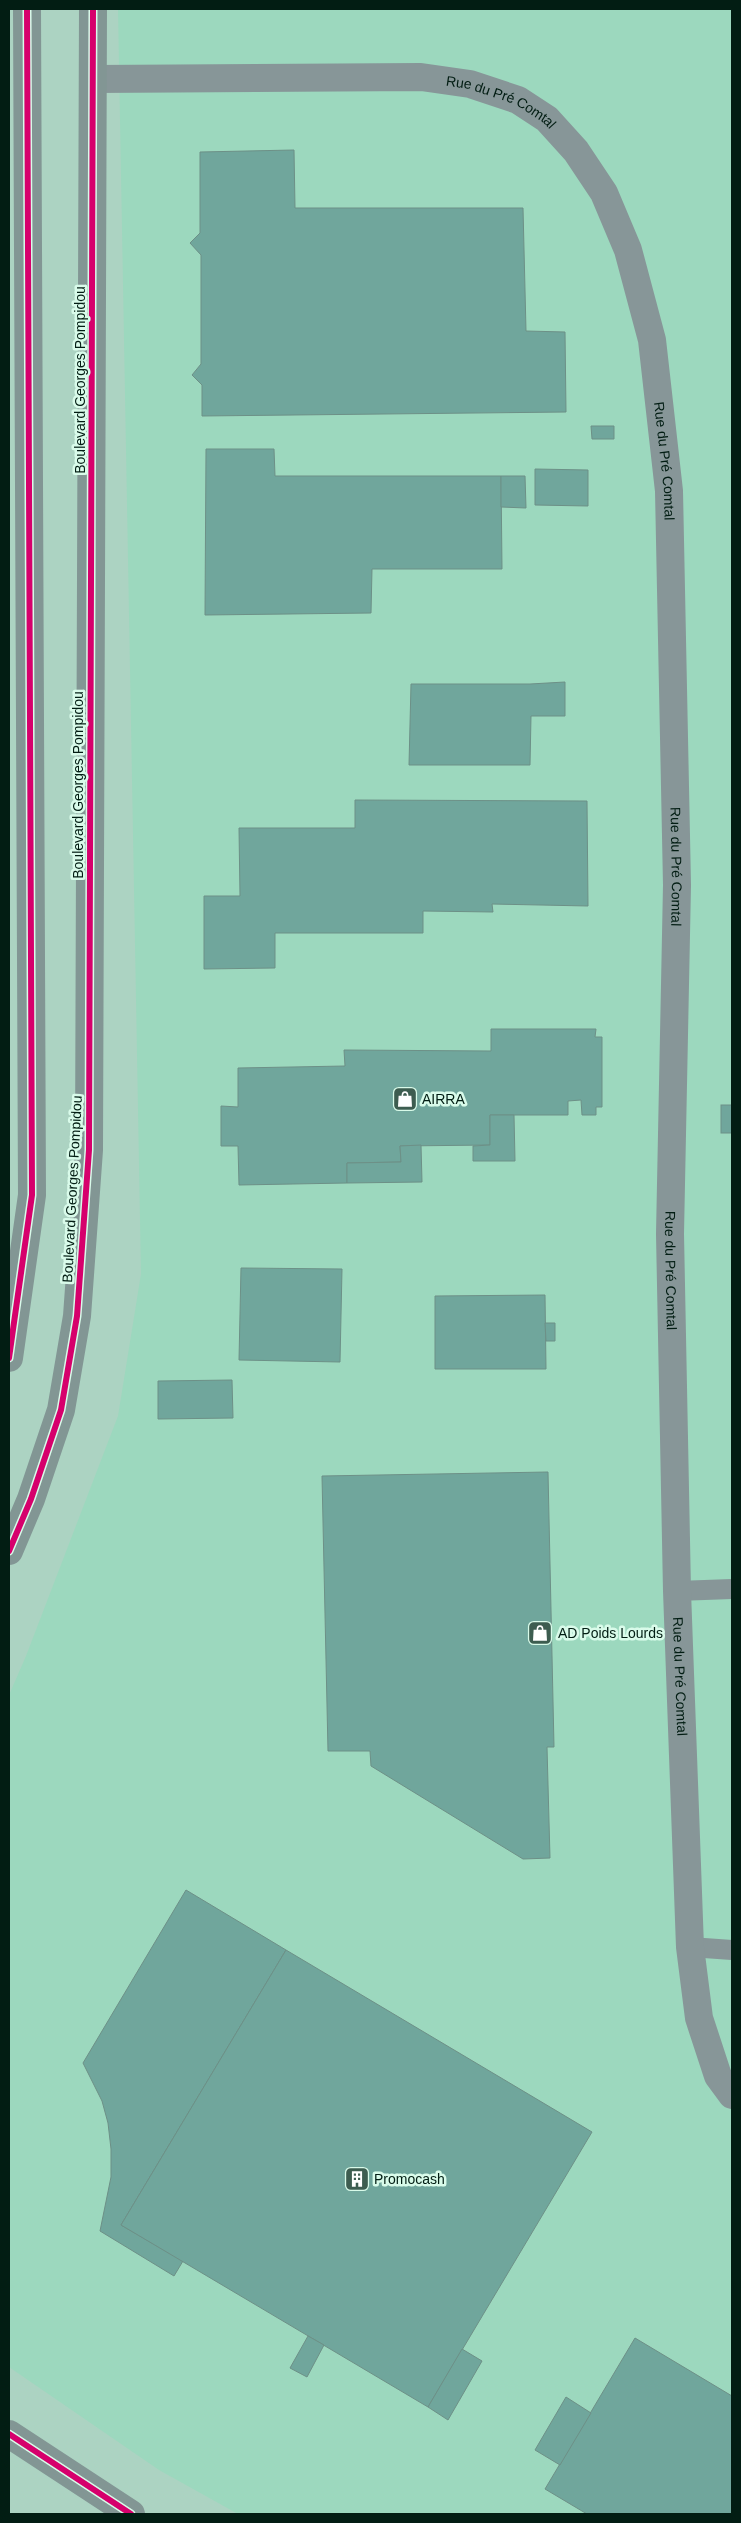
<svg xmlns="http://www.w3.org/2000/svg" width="741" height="2523" viewBox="0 0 741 2523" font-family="Helvetica,sans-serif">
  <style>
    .built { fill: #9cd8be }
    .building { fill: #70a69c; stroke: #6d9087 }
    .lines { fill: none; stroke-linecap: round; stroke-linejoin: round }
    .service { stroke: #879698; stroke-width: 20 }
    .minor { stroke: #879698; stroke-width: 28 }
    .secondary { stroke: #829694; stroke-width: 28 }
    .cycleway-casing { stroke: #d9fbea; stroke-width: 9 }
    .cycleway { stroke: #d6006c; stroke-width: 6 }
    .labels { text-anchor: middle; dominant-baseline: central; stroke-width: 5; stroke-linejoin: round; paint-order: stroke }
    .street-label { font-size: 14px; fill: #021d13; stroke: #d9fbea }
    .poi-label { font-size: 14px; fill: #021d13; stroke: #d9fbea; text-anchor: start }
  </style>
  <rect width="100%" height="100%" fill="#acd3c2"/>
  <polygon class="built" points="118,9 732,9 732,2514 238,2514 159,2470 9,2367 9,1695 26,1656 118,1416 141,1274"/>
  <g class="building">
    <polygon points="294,150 295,208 523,208 526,331 565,332 566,412 202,416 202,385 192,375 201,364 201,255 190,243 200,233 200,152"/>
    <polygon points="591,426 614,426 614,439 592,439"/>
    <polygon points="206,449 274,449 275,476 501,476 502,569 372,569 371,613 205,615"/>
    <polygon points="535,469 588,470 588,506 535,505"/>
    <polygon points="501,476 525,476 526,508 501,507"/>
    <polygon points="565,682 565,716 531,716 530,765 409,765 411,684 530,684"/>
    <polygon points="355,800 587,801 588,906 492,904 493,912 423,911 423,933 275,933 275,968 204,969 204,896 240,896 239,828 355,828"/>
    <polygon points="491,1029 596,1029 595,1037 602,1037 602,1107 596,1107 596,1115 582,1115 581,1100 568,1101 568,1115 490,1115 490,1145 400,1146 401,1162 347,1163 347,1183 239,1185 238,1146 221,1146 221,1106 238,1107 238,1068 345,1066 344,1050 491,1051"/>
    <rect x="721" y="1105" width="11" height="28"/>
    <polygon points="490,1115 514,1115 515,1161 473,1161 473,1146 490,1145"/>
    <polygon points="421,1145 422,1182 347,1183 347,1163 401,1162 400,1146"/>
    <polygon points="241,1268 342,1269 340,1362 239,1360"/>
    <polygon points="545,1295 546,1369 435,1369 435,1296"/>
    <polygon points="545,1323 555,1323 555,1341 546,1341"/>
    <polygon points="232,1380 233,1418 158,1419 158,1381"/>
    <polygon points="548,1472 554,1747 547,1747 550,1858 523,1859 371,1766 370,1751 328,1751 322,1476"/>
    <polygon points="186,1890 286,1950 121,2225 183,2261 174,2276 100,2231 111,2177 111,2149 108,2123 102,2101 83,2063"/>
    <polygon points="286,1950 592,2132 428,2407 121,2225"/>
    <polygon points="308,2336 324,2345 307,2377 290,2368"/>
    <polygon points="635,2338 732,2396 732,2514 587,2514 545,2489"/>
    <polygon points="462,2349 482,2361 448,2420 428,2407"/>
    <polygon points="566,2397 591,2413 560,2465 535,2450"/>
  </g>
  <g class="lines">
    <g class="service">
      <polyline points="677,1591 732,1589"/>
      <polyline points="690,1947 732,1950"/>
    </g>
    <path class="minor" id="s1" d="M94,79L421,77L470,84L518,100L547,119L576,151L604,193L628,250L652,340L669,491L677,885L670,1234L677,1591L690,1947L699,2018L718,2076L732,2095"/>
    <g class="secondary">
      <polyline points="9,1358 32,1195 27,9"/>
      <polyline points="9,1551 31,1499 61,1410 77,1316 89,1150 93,9"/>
      <polyline points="9,2434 131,2514"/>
    </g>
    <defs>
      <g id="cycleway">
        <polyline points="9,1358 32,1195 27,9"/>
        <polyline points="9,1551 31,1499 61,1410 77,1316 89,1150 93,9"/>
        <polyline points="9,2434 131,2514"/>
      </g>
    </defs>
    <use href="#cycleway" class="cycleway-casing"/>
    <use href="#cycleway" class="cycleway"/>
  </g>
  <defs>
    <symbol id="shop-square" viewBox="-11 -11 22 22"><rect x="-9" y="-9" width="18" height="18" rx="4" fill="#3d5d50" stroke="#d9fbea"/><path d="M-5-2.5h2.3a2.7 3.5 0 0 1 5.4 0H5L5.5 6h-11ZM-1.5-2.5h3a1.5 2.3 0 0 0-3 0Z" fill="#fff"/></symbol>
    <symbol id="building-square" viewBox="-11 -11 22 22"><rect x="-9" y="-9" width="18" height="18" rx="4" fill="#3d5d50" stroke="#d9fbea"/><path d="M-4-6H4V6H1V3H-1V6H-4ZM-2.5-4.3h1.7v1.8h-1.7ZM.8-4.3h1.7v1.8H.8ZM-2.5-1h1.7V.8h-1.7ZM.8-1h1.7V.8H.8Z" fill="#fff"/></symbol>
  </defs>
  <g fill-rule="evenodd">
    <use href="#shop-square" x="391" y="1085" width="28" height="28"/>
    <use href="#shop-square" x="526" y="1619" width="28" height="28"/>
    <use href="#building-square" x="343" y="2165" width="28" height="28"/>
  </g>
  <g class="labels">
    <g class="street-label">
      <text stroke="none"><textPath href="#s1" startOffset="412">Rue du Pré Comtal</textPath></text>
      <text transform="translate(80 380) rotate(-90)">Boulevard Georges Pompidou</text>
      <text stroke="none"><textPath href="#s1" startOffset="832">Rue du Pré Comtal</textPath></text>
      <text transform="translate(78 785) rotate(-90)">Boulevard Georges Pompidou</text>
      <text stroke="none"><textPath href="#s1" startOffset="1238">Rue du Pré Comtal</textPath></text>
      <text transform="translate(72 1189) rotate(-87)">Boulevard Georges Pompidou</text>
      <text stroke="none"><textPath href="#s1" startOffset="1642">Rue du Pré Comtal</textPath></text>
      <text stroke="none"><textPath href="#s1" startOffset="2048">Rue du Pré Comtal</textPath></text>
    </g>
    <g class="poi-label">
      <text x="422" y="1099">AIRRA</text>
      <text x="558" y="1633">AD Poids Lourds</text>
      <text x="374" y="2179">Promocash</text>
    </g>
  </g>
  <rect width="741" height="2523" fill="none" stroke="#021d13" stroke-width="20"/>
</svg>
